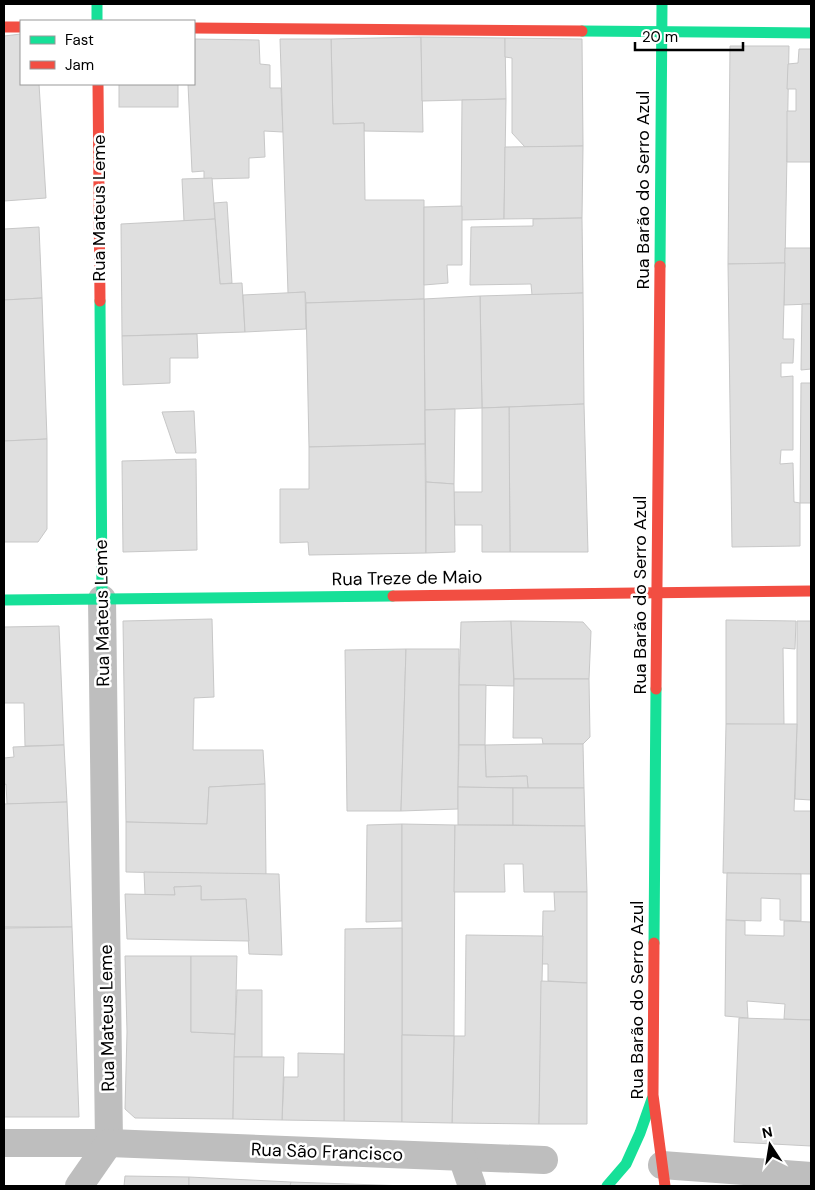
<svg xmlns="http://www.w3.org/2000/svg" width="815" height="1190" viewBox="0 0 815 1190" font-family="'DM Sans',sans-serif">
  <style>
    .building { fill: #dfdfdf; stroke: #c7c7c7 }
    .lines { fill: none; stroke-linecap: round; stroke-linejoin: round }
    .street { stroke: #bebebe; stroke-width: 28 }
    .fast { stroke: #16e098; stroke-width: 11 }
    .jam { stroke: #f24e42; stroke-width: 11 }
    .labels { text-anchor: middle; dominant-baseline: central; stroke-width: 5; stroke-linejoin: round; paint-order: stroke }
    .street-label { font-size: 18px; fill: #000; stroke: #fff }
  </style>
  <rect width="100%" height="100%" fill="#fff"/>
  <g class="building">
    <polygon points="21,34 21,84 39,84 46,198 4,201 4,36"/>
    <polygon points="421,37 423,132 364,131 364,123 333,124 331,39"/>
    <polygon points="421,37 505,38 506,99 422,101"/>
    <polygon points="505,38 582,39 583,146 525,147 512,133 512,58 505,57"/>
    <polygon points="194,39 259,40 260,64 270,65 270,88 281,88 283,132 264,131 265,157 249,158 249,178 204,179 204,171 192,172 188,84 194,84"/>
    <polygon points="280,39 331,39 333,124 364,123 365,200 424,200 424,299 306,303 305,292 288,293"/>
    <polygon points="730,46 789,46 785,263 728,264"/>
    <polygon points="799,49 811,49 811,238 811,162 787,162 787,111 796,111 796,89 787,89 788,64 798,63"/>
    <rect x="119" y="84" width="59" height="23"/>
    <polygon points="506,99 504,219 461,220 462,100"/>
    <polygon points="583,146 582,218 504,219 505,147"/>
    <polygon points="212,178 215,219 184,221 182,179"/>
    <polygon points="227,202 232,283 220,284 214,203"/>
    <polygon points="462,206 462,265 447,265 448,283 424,285 424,207"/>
    <polygon points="582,218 583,293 532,295 531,284 470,285 471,227 533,226 533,219"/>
    <polygon points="215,219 220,284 242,283 245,332 122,336 121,224"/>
    <polygon points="39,227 42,298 4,300 4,229"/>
    <polygon points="785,248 811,248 811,304 784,305"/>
    <polygon points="785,263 783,339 794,339 793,363 781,363 781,377 793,376 793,450 781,450 780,464 793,463 794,502 800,503 800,546 732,547 728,264"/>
    <polygon points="305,292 306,329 245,332 243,295"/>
    <polygon points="583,293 584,404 482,408 480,296"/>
    <polygon points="480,296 482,408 425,410 424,299"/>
    <polygon points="42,298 47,439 4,441 4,300"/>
    <polygon points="424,299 425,444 309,447 306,303"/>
    <polygon points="802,304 811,304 811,369 801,370"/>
    <polygon points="197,334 198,358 170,358 170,383 123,385 122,336"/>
    <polygon points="801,383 811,383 811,503 800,503"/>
    <polygon points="584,404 588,552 510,552 509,407"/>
    <polygon points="509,407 510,552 482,552 482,525 455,525 454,492 482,492 482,408"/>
    <polygon points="455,409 454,484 426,482 425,410"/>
    <polygon points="194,411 196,453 176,453 162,412"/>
    <polygon points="47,439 47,529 38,542 4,542 4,441"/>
    <polygon points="425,444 426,553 309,555 308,542 280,543 280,489 309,489 309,447"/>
    <polygon points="196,459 197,550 123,552 122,461"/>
    <polygon points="426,482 454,484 455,552 426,553"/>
    <polygon points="212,619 214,697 194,698 193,750 263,750 265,784 209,787 207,824 126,822 123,621"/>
    <polygon points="726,620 796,621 795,649 783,648 784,725 726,724"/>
    <polygon points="511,621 514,686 459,685 461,622"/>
    <polygon points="511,621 583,622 591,631 589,679 514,679"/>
    <polygon points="797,621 811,621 811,800 795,799 797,724"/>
    <polygon points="59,626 64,745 25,746 24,703 4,703 4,627"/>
    <polygon points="406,649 401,811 347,811 345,650"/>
    <polygon points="406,649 459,649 458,809 401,811"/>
    <polygon points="514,679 589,679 590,737 583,744 543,744 542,738 513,738"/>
    <polygon points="459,685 486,685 485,745 459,745"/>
    <polygon points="726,724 797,724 794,811 811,811 811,874 723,873"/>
    <polygon points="543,744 583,744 584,788 528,788 527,776 486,777 485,745"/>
    <polygon points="64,745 67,802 7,804 6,784 4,785 4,758 14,757 13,747"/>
    <polygon points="459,745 485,745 486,777 527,776 528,788 458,787"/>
    <polygon points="265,784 266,875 126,872 126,822 207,824 209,787"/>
    <polygon points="458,787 513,788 513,825 458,825"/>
    <polygon points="513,788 584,788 585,826 513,825"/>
    <polygon points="67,802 72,927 4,927 4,804"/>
    <polygon points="402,824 402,921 366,922 367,825"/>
    <polygon points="402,824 455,825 454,1036 402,1035"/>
    <polygon points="455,825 585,826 587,892 524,892 523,864 504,864 505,892 454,892"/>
    <polygon points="144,872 279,874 282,955 249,954 246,899 201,900 201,886 174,887 175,895 145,895"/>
    <polygon points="727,873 801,874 801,921 780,920 780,899 761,898 761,921 726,920"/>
    <polygon points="201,886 201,900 246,899 249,941 127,939 125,894 175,895 174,887"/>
    <polygon points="554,892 587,892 587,983 548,981 548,964 542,964 543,911 555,911"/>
    <polygon points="726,920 745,921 745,935 784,936 784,921 811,922 811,1020 784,1019 785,1004 747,1001 748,1018 725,1016"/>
    <polygon points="72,927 79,1117 4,1117 4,928"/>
    <polygon points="402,928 402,1122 344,1121 345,929"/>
    <polygon points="466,935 543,936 539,1124 452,1123 454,1036 465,1036"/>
    <polygon points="125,956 191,956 191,1032 235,1034 233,1119 135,1118 125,1109 127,1032"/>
    <polygon points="191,956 237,956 235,1034 191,1032"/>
    <polygon points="541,981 587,983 587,1124 539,1124"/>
    <polygon points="237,990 262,990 262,1057 234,1057"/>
    <polygon points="739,1018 811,1020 811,1146 734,1142"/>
    <polygon points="402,1035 454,1036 452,1123 402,1122"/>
    <polygon points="298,1053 344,1054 344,1121 282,1120 284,1077 298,1077"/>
    <polygon points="234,1057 284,1057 282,1120 233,1119"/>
    <polygon points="125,1176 189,1177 189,1186 124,1186"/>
    <polygon points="189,1177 291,1182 290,1186 189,1186"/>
    <polygon points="291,1182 407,1186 408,1186 290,1186"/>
  </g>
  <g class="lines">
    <g class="street">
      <polyline points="102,599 109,1143"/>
      <polyline points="4,1143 109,1143 544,1160"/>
      <polyline points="462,1157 472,1186"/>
      <polyline points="662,1165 811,1176"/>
      <polyline points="79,1186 109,1143"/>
    </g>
    <g class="fast">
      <polyline points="97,4 97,21"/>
      <polyline points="582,31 811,33"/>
      <polyline points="660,266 662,4"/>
      <polyline points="100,301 102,599"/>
      <polyline points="4,600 393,596"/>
      <polyline points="654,943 656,689"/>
      <polyline points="607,1186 626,1164 640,1133 652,1099"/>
    </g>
    <g class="jam">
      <polyline points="4,27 21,27"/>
      <polyline points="194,28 582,31"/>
      <polyline points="98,84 100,301"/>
      <polyline points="393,596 811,591"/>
      <polyline points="656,689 660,266"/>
      <polyline points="654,943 653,1095 665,1186"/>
    </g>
  </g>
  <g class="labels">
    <g class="street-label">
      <text transform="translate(643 190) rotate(-90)">Rua Barão do Serro Azul</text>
      <text transform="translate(99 208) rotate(-90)">Rua Mateus Leme</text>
      <text transform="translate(407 578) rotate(-1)">Rua Treze de Maio</text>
      <text transform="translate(640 595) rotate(-90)">Rua Barão do Serro Azul</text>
      <text transform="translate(102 613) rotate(-91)">Rua Mateus Leme</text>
      <text transform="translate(637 1000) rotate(-90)">Rua Barão do Serro Azul</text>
      <text transform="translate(107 1018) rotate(-91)">Rua Mateus Leme</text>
      <text transform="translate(327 1152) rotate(2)">Rua São Francisco</text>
    </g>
  </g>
  <rect width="815" height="1190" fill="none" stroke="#000000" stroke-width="10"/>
  <rect x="20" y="20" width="175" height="65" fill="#ffffff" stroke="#999999"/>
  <rect x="30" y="36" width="25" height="8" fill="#16e098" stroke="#999999"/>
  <text x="65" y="45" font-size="15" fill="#000000">Fast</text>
  <rect x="30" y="61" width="25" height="8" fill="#f24e42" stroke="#999999"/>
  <text x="65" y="70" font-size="15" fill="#000000">Jam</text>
  <g transform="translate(770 1145) rotate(348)" stroke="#ffffff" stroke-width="4" paint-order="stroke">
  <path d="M0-4L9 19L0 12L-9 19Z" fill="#000000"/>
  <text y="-8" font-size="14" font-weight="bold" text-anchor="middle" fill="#000000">N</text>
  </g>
  <path d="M635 42v8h108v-8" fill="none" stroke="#000000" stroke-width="2.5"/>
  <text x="642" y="42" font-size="15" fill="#000000" stroke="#ffffff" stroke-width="4" paint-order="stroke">20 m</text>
</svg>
